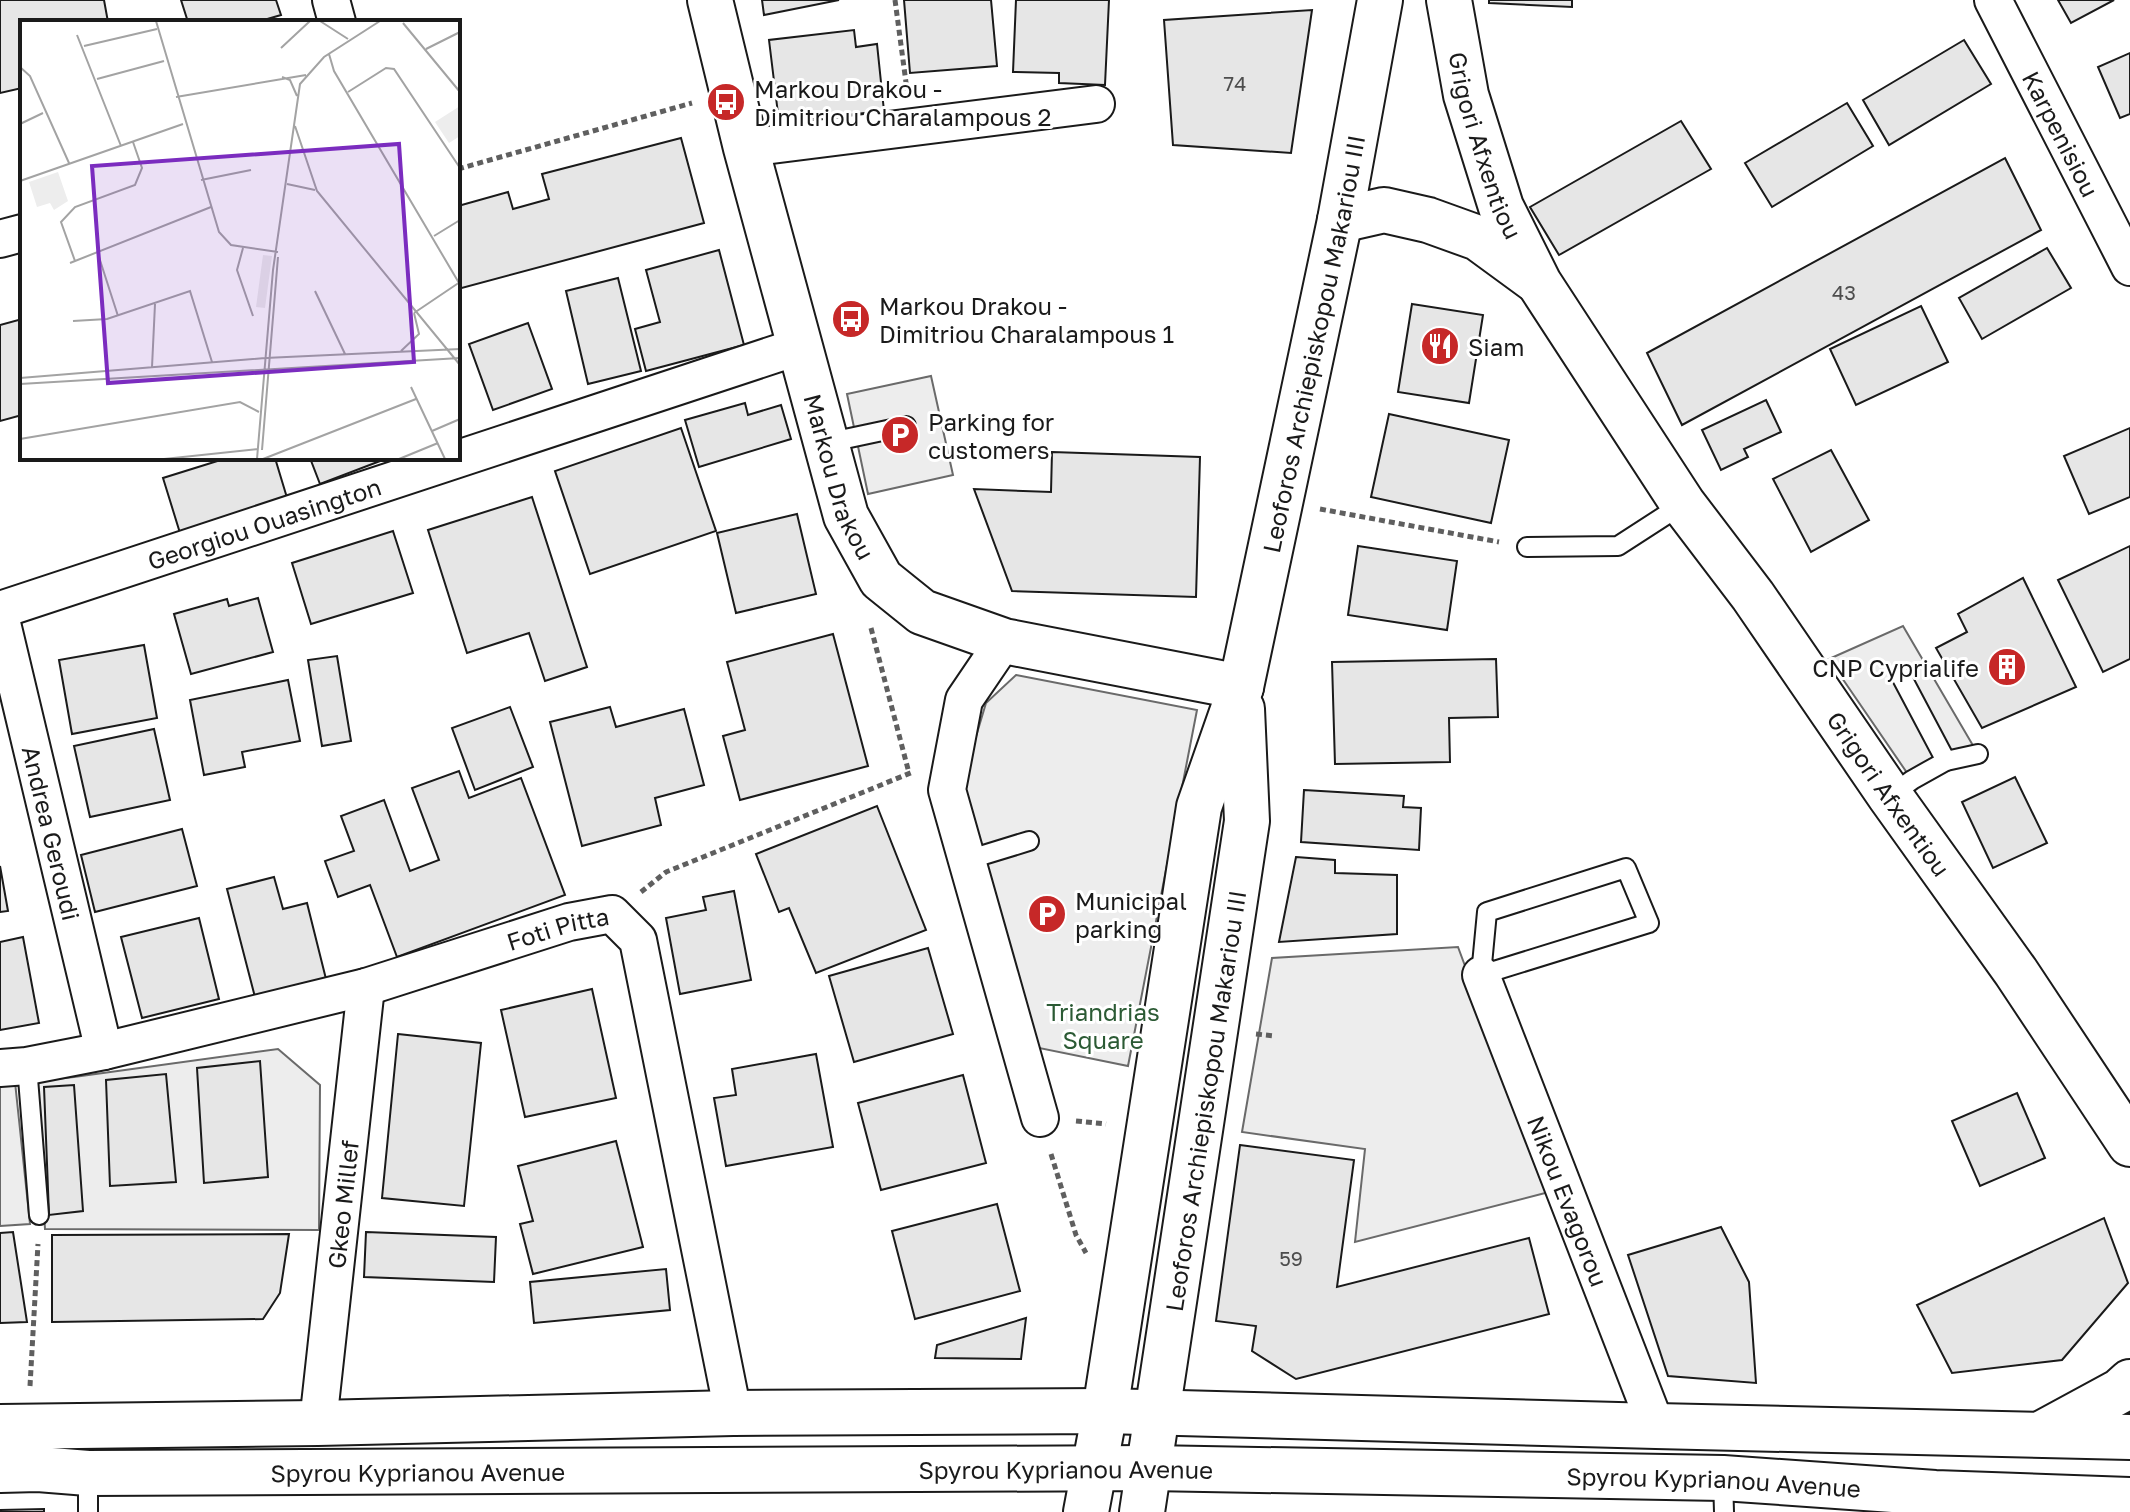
<svg xmlns="http://www.w3.org/2000/svg" width="2130" height="1512" viewBox="0 0 2130 1512" font-family="'Golos Text',sans-serif">
  <style>
    .built { fill: #ededed; stroke: #6a6a6a; stroke-width: 2 }
    .building { fill: #e6e6e6; stroke: #1a1a1a; stroke-width: 2 }
    .lines { fill: none; stroke-linecap: round; stroke-linejoin: round }
    .service-casing { stroke: #1a1a1a; stroke-width: 22 }
    .minor-casing { stroke: #1a1a1a; stroke-width: 40 }
    .tertiary-casing { stroke: #1a1a1a; stroke-width: 48 }
    .secondary-casing { stroke: #1a1a1a; stroke-width: 48 }
    .primary-casing { stroke: #1a1a1a; stroke-width: 48 }
    .path { stroke: #5f5f5f; stroke-width: 5; stroke-dasharray: 6 4; stroke-linecap: butt }
    .service { stroke: #fff; stroke-width: 18 }
    .minor { stroke: #fff; stroke-width: 36 }
    .tertiary { stroke: #fff; stroke-width: 44 }
    .secondary { stroke: #fff; stroke-width: 44 }
    .primary { stroke: #fff; stroke-width: 44 }
    .labels { text-anchor: middle; dominant-baseline: central; stroke-width: 6; stroke-linejoin: round; paint-order: stroke }
    .number-label { font-size: 20px; fill: #4d4d4d }
    .poi-label { font-size: 24px; fill: #1a1a1a; stroke: #fff; text-anchor: start }
    .street-label { font-size: 24px; fill: #1a1a1a; stroke: #fff }
    .park-label { font-size: 24px; fill: #2b5a34; stroke: #fff }
    .inset-road { fill: none; stroke: #a3a3a3; stroke-width: 2 }
    .view { fill: #7b2cbf; fill-opacity: 0.15; stroke: #7b2cbf; stroke-width: 4 }
    .inset-edge { fill: none; stroke: #1a1a1a; stroke-width: 4 }
  </style>
  <rect width="100%" height="100%" fill="#fff"/>
  <g class="built">
    <polygon points="931,376 953,475 868,494 847,394"/>
    <polygon points="1903,626 1978,754 1914,783 1829,659"/>
    <polygon points="1016,675 1197,710 1128,1066 1039,1048 963,780 986,703"/>
    <polygon points="1458,947 1549,1192 1355,1242 1365,1149 1242,1132 1272,958"/>
    <polygon points="278,1049 320,1085 319,1230 45,1229 36,1081 74,1077"/>
    <polygon points="15,1082 30,1224 0,1226 0,1083"/>
  </g>
  <g class="building">
    <polygon points="0,0 104,0 108,22 22,22 22,88 0,93"/>
    <polygon points="181,0 276,0 281,15 257,22 188,22"/>
    <polygon points="762,0 839,0 764,15"/>
    <polygon points="904,0 991,0 997,66 910,73"/>
    <polygon points="1016,0 1109,0 1105,85 1059,83 1059,73 1013,72"/>
    <polygon points="1489,0 1572,0 1572,7 1489,3"/>
    <polygon points="2058,0 2114,0 2071,23"/>
    <polygon points="1312,10 1291,153 1173,145 1164,20"/>
    <polygon points="854,30 856,47 877,44 884,111 779,122 769,40"/>
    <polygon points="1964,40 1991,84 1889,145 1863,100"/>
    <polygon points="2130,53 2130,114 2120,118 2098,67"/>
    <polygon points="1847,103 1873,146 1772,207 1745,163"/>
    <polygon points="1681,121 1711,169 1559,255 1530,207"/>
    <polygon points="681,138 704,223 458,289 458,206 508,192 513,209 549,199 542,174"/>
    <polygon points="2005,158 2041,230 1682,425 1647,353"/>
    <polygon points="2047,248 2071,288 1982,339 1959,298"/>
    <polygon points="719,250 744,345 646,371 635,329 660,322 646,270"/>
    <polygon points="618,278 641,371 588,384 566,291"/>
    <polygon points="1412,304 1483,315 1469,403 1398,392"/>
    <polygon points="1921,306 1948,362 1856,405 1830,349"/>
    <polygon points="22,319 22,415 0,421 0,325"/>
    <polygon points="528,323 552,389 493,410 469,344"/>
    <polygon points="1766,400 1781,432 1744,449 1748,457 1721,470 1702,430"/>
    <polygon points="745,403 748,415 781,405 791,439 699,467 685,420"/>
    <polygon points="1389,414 1509,440 1491,523 1371,497"/>
    <polygon points="681,428 716,531 590,574 555,471"/>
    <polygon points="2130,428 2130,497 2089,514 2064,456"/>
    <polygon points="1831,450 1869,520 1811,552 1773,479"/>
    <polygon points="1052,452 1200,457 1196,597 1012,591 974,489 1051,492"/>
    <polygon points="227,458 275,458 288,501 180,533 163,478"/>
    <polygon points="310,458 388,458 320,484"/>
    <polygon points="532,497 587,667 545,681 529,633 467,653 428,530"/>
    <polygon points="797,514 816,594 736,613 717,533"/>
    <polygon points="393,531 413,593 311,624 292,563"/>
    <polygon points="1358,546 1457,561 1447,630 1348,615"/>
    <polygon points="2130,546 2130,659 2103,672 2058,580"/>
    <polygon points="2023,578 2076,687 1982,728 1936,648 1967,632 1958,614"/>
    <polygon points="258,598 273,652 191,674 174,614 227,599 229,606"/>
    <polygon points="833,634 868,766 740,800 723,736 745,730 727,662"/>
    <polygon points="144,645 157,718 72,734 59,660"/>
    <polygon points="337,656 351,741 322,746 308,660"/>
    <polygon points="1496,659 1498,717 1449,718 1450,762 1335,764 1332,662"/>
    <polygon points="288,680 300,741 242,752 245,767 204,775 190,700"/>
    <polygon points="510,707 533,767 475,790 452,728"/>
    <polygon points="610,707 616,727 684,709 704,785 655,798 661,825 582,846 550,722"/>
    <polygon points="154,729 170,800 90,817 74,746"/>
    <polygon points="459,771 469,798 521,778 565,895 397,957 370,885 338,897 325,861 354,851 341,816 384,800 410,871 439,860 412,788"/>
    <polygon points="2015,777 2047,843 1993,868 1962,802"/>
    <polygon points="1304,790 1404,796 1403,807 1421,808 1419,850 1301,842"/>
    <polygon points="877,806 926,930 816,973 789,908 779,912 756,854"/>
    <polygon points="182,829 197,886 95,912 81,855"/>
    <polygon points="1296,857 1335,860 1335,873 1397,875 1397,934 1279,942"/>
    <polygon points="0,866 8,911 0,912"/>
    <polygon points="274,877 283,909 307,903 327,983 256,1001 227,889"/>
    <polygon points="734,891 751,980 680,994 666,918 706,910 703,897"/>
    <polygon points="199,918 219,999 142,1018 121,937"/>
    <polygon points="23,937 39,1023 0,1030 0,942"/>
    <polygon points="928,948 953,1034 854,1062 829,976"/>
    <polygon points="592,989 616,1098 525,1117 501,1010"/>
    <polygon points="398,1034 481,1043 464,1206 382,1198"/>
    <polygon points="816,1054 833,1147 726,1166 714,1098 736,1095 732,1069"/>
    <polygon points="260,1061 268,1177 204,1183 197,1068"/>
    <polygon points="166,1074 176,1182 110,1186 106,1080"/>
    <polygon points="963,1075 986,1163 881,1190 858,1103"/>
    <polygon points="74,1085 83,1211 49,1215 44,1087"/>
    <polygon points="2017,1093 2045,1158 1980,1186 1952,1121"/>
    <polygon points="616,1141 643,1247 533,1274 520,1224 533,1221 518,1166"/>
    <polygon points="1240,1145 1354,1160 1337,1287 1529,1238 1549,1314 1296,1379 1252,1351 1256,1326 1216,1321"/>
    <polygon points="997,1204 1020,1291 915,1319 892,1231"/>
    <polygon points="2104,1218 2128,1283 2062,1360 1952,1373 1917,1305"/>
    <polygon points="1721,1227 1749,1282 1756,1383 1668,1376 1628,1255"/>
    <polygon points="13,1232 27,1322 0,1323 0,1233"/>
    <polygon points="366,1232 496,1237 494,1282 364,1277"/>
    <polygon points="289,1234 280,1293 263,1319 52,1322 52,1235"/>
    <polygon points="666,1269 670,1310 534,1323 530,1282"/>
    <polygon points="1026,1318 1021,1359 935,1358 937,1345"/>
    <polygon points="44,1509 44,1512 0,1512 0,1510"/>
  </g>
  <g class="lines">
    <defs>
      <g id="service">
        <polyline points="826,443 906,426"/>
        <polyline points="1527,547 1618,546 1683,504"/>
        <polyline points="1901,676 1946,761"/>
        <polyline points="1890,796 1912,780 1946,761 1978,754"/>
        <polyline points="967,860 1029,841"/>
        <polygon points="1626,868 1649,923 1481,975 1487,912"/>
        <polyline points="27,1066 39,1215"/>
        <polyline points="88,1473 88,1512"/>
        <polyline points="1723,1478 1724,1512"/>
      </g>
      <g id="minor">
        <polyline points="331,0 337,22"/>
        <path id="s1" d="M1993,0L2130,267"/>
        <polyline points="746,148 1096,104"/>
        <polyline points="0,239 22,233"/>
        <path id="s2" d="M0,610L800,346"/>
        <path id="s3" d="M0,615L104,1051"/>
        <polyline points="1004,641 964,700 947,790 1040,1118"/>
        <path id="s4" d="M1481,975L1656,1426"/>
        <path id="s5" d="M0,1068L27,1066L104,1051L366,987L569,922L612,914L638,940L733,1413"/>
        <path id="s6" d="M318,1423L366,987"/>
      </g>
      <g id="tertiary">
        <path id="s7" d="M710,0L746,148L846,516L881,579L922,612L1004,641L1241,687"/>
        <path id="s8" d="M1449,0L1466,95L1501,207L1539,283L1683,504L1753,596L1890,796L2016,972L2130,1144"/>
        <polyline points="1340,220 1384,210 1428,220 1478,238 1534,279"/>
      </g>
      <g id="secondary">
        <path id="s9" d="M1086,1512L1105,1411L1199,807L1241,687L1340,220L1380,0"/>
        <path id="s10" d="M1142,1512L1247,821L1242,709"/>
      </g>
      <g id="primary">
        <polyline points="0,1427 318,1423 733,1413 1105,1411 1656,1426 2130,1437"/>
        <polyline points="2041,1434 2120,1391 2130,1382"/>
        <path id="s11" d="M0,1470L38,1469L88,1473L1150,1468L1723,1478L1935,1493L2130,1500"/>
      </g>
    </defs>
    <use href="#service" class="service-casing"/>
    <use href="#minor" class="minor-casing"/>
    <use href="#tertiary" class="tertiary-casing"/>
    <use href="#secondary" class="secondary-casing"/>
    <use href="#primary" class="primary-casing"/>
    <g class="path">
      <polyline points="895,0 907,90"/>
      <polyline points="458,169 692,103"/>
      <polyline points="1320,509 1499,542"/>
      <polyline points="871,628 909,773"/>
      <polyline points="641,892 666,872 913,772"/>
      <polyline points="1256,1034 1275,1036"/>
      <polyline points="1076,1121 1106,1124"/>
      <polyline points="1051,1154 1076,1235 1086,1253"/>
      <polyline points="30,1386 38,1244"/>
    </g>
    <use href="#service" class="service"/>
    <use href="#minor" class="minor"/>
    <use href="#tertiary" class="tertiary"/>
    <use href="#secondary" class="secondary"/>
    <use href="#primary" class="primary"/>
  </g>
  <defs>
    <symbol id="bus-disc" viewBox="-11 -11 22 22"><circle r="9.5" fill="#c62828" stroke="#fff"/><path d="M-5-6H5V4H4V6H2V4H-2V6H-4V4H-5ZM-3.5-4V0h7V-4ZM-3.5 1.2v1.5H-2V1.2ZM2 1.2v1.5H3.5V1.2Z" fill="#fff"/></symbol>
    <symbol id="restaurant-disc" viewBox="-11 -11 22 22"><circle r="9.5" fill="#c62828" stroke="#fff"/><path d="M-5-6h1v4h1v-4h1v4h1v-4h1v5L-1.5 .5V6h-2V.5L-5-1ZM5-6V6H3V1.5H1.5Q1.5-4 5-6Z" fill="#fff"/></symbol>
    <symbol id="parking-disc" viewBox="-11 -11 22 22"><circle r="9.5" fill="#c62828" stroke="#fff"/><path d="M-3.5-5.5H1a3.5 3.5 0 0 1 0 7H-1V5.5H-3.5ZM-1-3.4V-.6H.8a1.4 1.4 0 0 0 0-2.8Z" fill="#fff"/></symbol>
    <symbol id="building-disc" viewBox="-11 -11 22 22"><circle r="9.5" fill="#c62828" stroke="#fff"/><path d="M-4-6H4V6H1V3H-1V6H-4ZM-2.5-4.3h1.7v1.8h-1.7ZM.8-4.3h1.7v1.8H.8ZM-2.5-1h1.7V.8h-1.7ZM.8-1h1.7V.8H.8Z" fill="#fff"/></symbol>
  </defs>
  <g fill-rule="evenodd">
    <use href="#bus-disc" x="704" y="80" width="44" height="44"/>
    <use href="#bus-disc" x="829" y="297" width="44" height="44"/>
    <use href="#restaurant-disc" x="1418" y="324" width="44" height="44"/>
    <use href="#parking-disc" x="878" y="413" width="44" height="44"/>
    <use href="#building-disc" x="1985" y="645" width="44" height="44"/>
    <use href="#parking-disc" x="1025" y="892" width="44" height="44"/>
  </g>
  <g class="labels">
    <g class="number-label">
      <text x="1235" y="83">74</text>
      <text x="1844" y="292">43</text>
      <text x="1291" y="1258">59</text>
    </g>
    <g class="poi-label">
      <text x="754" y="88">Markou Drakou -<tspan x="754" dy="28">Dimitriou Charalampous 2</tspan></text>
      <text x="879" y="305">Markou Drakou -<tspan x="879" dy="28">Dimitriou Charalampous 1</tspan></text>
      <text x="1468" y="346">Siam</text>
      <text x="928" y="421">Parking for<tspan x="928" dy="28">customers</tspan></text>
      <text x="1979" y="667" text-anchor="end">CNP Cyprialife</text>
      <text x="1075" y="900">Municipal<tspan x="1075" dy="28">parking</tspan></text>
    </g>
    <g class="street-label">
      <text stroke="none"><textPath href="#s1" startOffset="150">Karpenisiou</textPath></text>
      <text stroke="none"><textPath href="#s8" startOffset="150">Grigori Afxentiou</textPath></text>
      <text stroke="none"><textPath href="#s9" startOffset="1192">Leoforos Archiepiskopou Makariou III</textPath></text>
      <text stroke="none"><textPath href="#s7" startOffset="494">Markou Drakou</textPath></text>
      <text stroke="none"><textPath href="#s2" startOffset="278">Georgiou Ouasington</textPath></text>
      <text stroke="none"><textPath href="#s8" startOffset="918">Grigori Afxentiou</textPath></text>
      <text stroke="none"><textPath href="#s3" startOffset="224">Andrea Geroudi</textPath></text>
      <text stroke="none"><textPath href="#s5" startOffset="576">Foti Pitta</textPath></text>
      <text stroke="none"><textPath href="#s10" startOffset="416">Leoforos Archiepiskopou Makariou III</textPath></text>
      <text stroke="none"><textPath href="#s4" startOffset="242">Nikou Evagorou</textPath></text>
      <text stroke="none"><textPath href="#s6" startOffset="220">Gkeo Millef</textPath></text>
      <text stroke="none"><textPath href="#s11" startOffset="1066">Spyrou Kyprianou Avenue</textPath></text>
      <text stroke="none"><textPath href="#s11" startOffset="418">Spyrou Kyprianou Avenue</textPath></text>
      <text stroke="none"><textPath href="#s11" startOffset="1714">Spyrou Kyprianou Avenue</textPath></text>
    </g>
    <g class="park-label">
      <text x="1103" y="1011">Triandrias<tspan x="1103" dy="28">Square</tspan></text>
    </g>
  </g>
  <g transform="translate(20 20)">
    <rect width="440" height="440" fill="#fff"/>
    <path d="M440,86V116L429,123L415,102ZM38,152L48,181L34,190L30,183L17,187L9,162ZM243,235L252,236L245,288L236,287Z" fill="#ededed"/>
    <path class="inset-road" d="M136,1L199,212L211,225L258,232M300,1L328,19M383,3L440,72M57,15L101,126M64,26L137,9M261,28L290,1M406,29L440,12M309,34L314,51L439,263M0,47L10,56L49,143M262,57L270,60L277,76M77,59L144,41M328,72L366,48L374,49L440,148M156,77L286,55M0,104L23,93M275,106L297,171L440,345M181,160L231,150M0,161L163,104M267,164L295,170M414,216L440,200M223,228L217,250L233,296M78,234L98,296M55,241L41,202L55,187L115,165L122,148L113,122M50,243L191,187M295,271L325,334M394,293L440,262M53,301L87,299L170,271L192,342M381,331L399,314L394,293M132,347L135,284M0,358L245,338L440,329M0,364L440,338M391,367L425,439M412,411L440,399M0,419L220,382L239,392M242,430L258,237M144,439L238,429M237,439L253,250L280,64L304,37L360,1M243,439L396,379M379,439L418,423"/>
    <path class="view" d="M379,124L394,342L88,363L72,146Z"/>
    <rect width="440" height="440" class="inset-edge"/>
  </g>
</svg>
